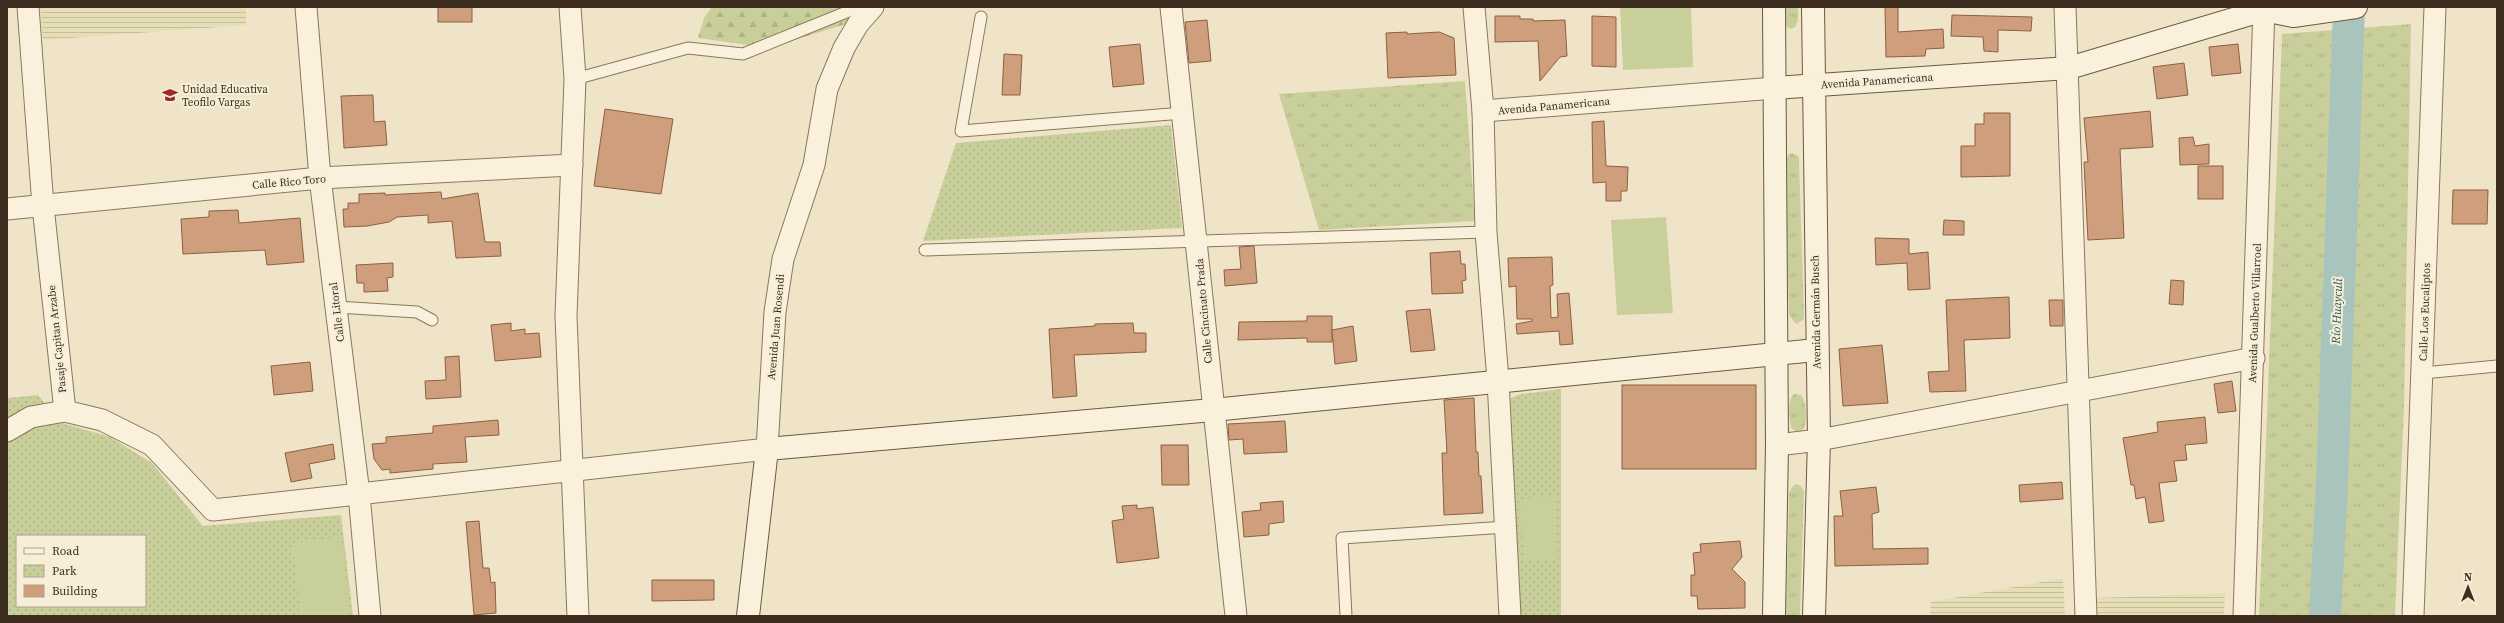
<svg xmlns="http://www.w3.org/2000/svg" width="2504" height="623" viewBox="0 0 2504 623" font-family="'Source Serif 4',serif">
  <style>
    .farmland { fill: url(#farmland-rules) }
    .grass { fill: url(#grass-tufts) }
    .forest { fill: url(#forest-firs) }
    .park { fill: url(#park-dots); fill-rule: evenodd }
    .pitch { fill: #c9cf9b }
    .lines { fill: none; stroke-linecap: round; stroke-linejoin: round }
    .river { stroke: #a9c4bc; stroke-width: 32 }
    .building { fill: #cf9f7d; stroke: #8d5f41 }
    .service-casing { stroke: #8d765c; stroke-width: 13 }
    .minor-casing { stroke: #8d765c; stroke-width: 23 }
    .secondary-casing { stroke: #6f573f; stroke-width: 24 }
    .service { stroke: #faf1dc; stroke-width: 11 }
    .minor { stroke: #faf1dc; stroke-width: 21 }
    .secondary { stroke: #faf1dc; stroke-width: 22 }
    .labels { text-anchor: middle; dominant-baseline: central; stroke-width: 4; stroke-linejoin: round; paint-order: stroke }
    .street-label { font-size: 11px; fill: #3d2e20; stroke: #f7eed8 }
    .poi-label { font-size: 11px; fill: #3d2e20; stroke: #f7eed8; text-anchor: start }
    .water-label { font-size: 12px; font-style: italic; fill: #2f5d5a; stroke: #f7eed8 }
  </style>
  <defs>
    <pattern id="farmland-rules" width="6" height="5" patternUnits="userSpaceOnUse"><rect width="6" height="5" fill="#e6deb5"/><path d="M0 2.5h6" fill="none" stroke="#c6bf9b"/></pattern>
    <pattern id="grass-tufts" width="24" height="20" patternUnits="userSpaceOnUse"><rect width="24" height="20" fill="#c9cf9b"/><path d="M3 7l-1-3M5 7V3M7 7l1-3M15 17l-1-3M17 17v-4M19 17l1-3" fill="none" stroke="#aeb285"/></pattern>
    <pattern id="forest-firs" width="22" height="20" patternUnits="userSpaceOnUse"><rect width="22" height="20" fill="#c9cf9b"/><path d="M5 1l3.5 6h-7zM16 11l3.5 6h-7z" fill="#aeb285"/></pattern>
    <pattern id="park-dots" width="8" height="8" patternUnits="userSpaceOnUse"><rect width="8" height="8" fill="#c9cf9b"/><path d="M2 2h.1M6 6h.1" fill="none" stroke="#aeb285" stroke-width="1.8" stroke-linecap="round"/></pattern>
  </defs>
  <rect width="100%" height="100%" fill="#f0e4c8"/>
  <g class="farmland">
    <polygon points="40,7 246,7 246,25 43,40"/>
    <polygon points="2063,578 2065,616 1930,616 1931,602"/>
    <polygon points="2225,593 2224,616 2097,616 2096,598"/>
  </g>
  <g class="grass">
    <polygon points="1783,7 1798,7 1798,20 1795,27 1791,29 1784,25"/>
    <polygon points="2411,24 2404,406 2395,616 2259,616 2282,34"/>
    <polygon points="1465,81 1475,221 1319,230 1279,94"/>
    <polygon points="1792,153 1799,157 1799,161 1804,314 1804,319 1797,324 1794,322 1789,314 1785,161 1789,154"/>
    <path d="M1794,394L1801,395C1807,402 1807,420 1804,429L1798,433L1791,428C1790,418 1786,402 1794,394Z"/>
    <polygon points="1797,484 1801,486 1804,492 1800,616 1786,616 1789,492 1794,485"/>
  </g>
  <polygon class="forest" points="712,7 860,7 849,23 769,48 698,38 704,18"/>
  <g class="park">
    <polygon points="1171,125 1182,228 923,241 956,143"/>
    <polygon points="1561,389 1561,616 1516,616 1507,407 1511,398 1521,394"/>
    <path d="M38,395L62,423L110,437L152,463L203,526L341,515L353,616H7V398ZM17,536H145V606H17Z"/>
  </g>
  <g class="pitch">
    <polygon points="1620,7 1691,7 1693,67 1623,70"/>
    <polygon points="1666,217 1673,313 1617,315 1611,220"/>
    <polygon points="1555,497 1558,559 1524,561 1520,499"/>
    <polygon points="341,537 350,616 301,616 292,543"/>
  </g>
  <g class="lines">
    <polyline class="river" points="2325,616 2332,483 2349,7"/>
  </g>
  <g class="building">
    <rect x="438" y="7" width="34" height="15"/>
    <polygon points="1885,7 1898,7 1898,32 1943,29 1944,48 1926,49 1925,56 1886,57"/>
    <polygon points="1952,15 2032,17 2031,31 1998,30 1998,52 1984,51 1983,37 1951,36"/>
    <polygon points="1495,16 1520,16 1520,19 1533,19 1533,21 1565,20 1567,56 1560,57 1540,81 1538,41 1495,42"/>
    <polygon points="1592,16 1616,17 1616,67 1592,66"/>
    <polygon points="1207,20 1211,61 1189,63 1185,22"/>
    <polygon points="1407,32 1407,34 1439,32 1454,38 1456,75 1388,78 1386,33"/>
    <polygon points="1140,44 1144,84 1113,87 1109,47"/>
    <polygon points="2238,44 2241,73 2212,76 2209,47"/>
    <polygon points="1004,54 1022,55 1020,95 1002,95"/>
    <polygon points="2184,63 2188,95 2157,99 2153,67"/>
    <polygon points="373,95 374,122 385,121 387,145 344,148 341,96"/>
    <polygon points="605,109 673,119 661,194 594,186"/>
    <polygon points="2150,111 2153,147 2120,149 2124,238 2088,240 2084,162 2088,162 2084,118"/>
    <polygon points="1984,113 2010,113 2010,176 1961,177 1961,146 1975,146 1975,124 1984,124"/>
    <polygon points="1604,121 1606,166 1628,167 1627,191 1621,191 1621,201 1606,201 1606,182 1593,183 1592,122"/>
    <polygon points="2193,137 2195,146 2209,144 2209,164 2180,165 2179,138"/>
    <rect x="2198" y="166" width="25" height="33"/>
    <polygon points="2453,190 2488,190 2487,224 2452,224"/>
    <polygon points="441,192 442,199 478,193 485,242 500,242 501,256 456,258 452,221 428,223 428,215 397,217 389,222 367,226 344,227 343,209 348,209 348,203 359,203 359,194 385,193 385,195"/>
    <polygon points="238,210 239,223 300,218 304,262 267,265 265,250 183,254 181,219 209,217 209,211"/>
    <polygon points="1944,220 1964,221 1964,235 1943,235"/>
    <polygon points="1875,238 1909,239 1909,254 1928,252 1930,289 1908,290 1907,263 1876,265"/>
    <polygon points="1254,246 1257,283 1225,286 1224,270 1241,269 1239,247"/>
    <polygon points="1460,251 1461,264 1465,264 1466,280 1462,281 1463,293 1432,294 1430,253"/>
    <polygon points="1552,257 1553,285 1550,286 1551,318 1558,317 1557,294 1569,293 1573,344 1560,345 1559,331 1517,334 1516,324 1532,321 1532,319 1517,319 1516,286 1509,287 1508,258"/>
    <polygon points="393,263 393,277 387,278 388,291 364,292 364,283 357,283 356,265"/>
    <polygon points="2171,280 2184,281 2183,305 2169,304"/>
    <polygon points="2009,297 2010,338 1964,340 1966,391 1930,392 1928,372 1949,371 1946,300"/>
    <polygon points="2049,300 2063,300 2063,326 2050,326"/>
    <polygon points="1430,309 1435,350 1411,352 1406,311"/>
    <polygon points="1307,316 1332,316 1332,342 1307,342 1307,338 1238,340 1239,322 1307,321"/>
    <polygon points="511,323 511,331 525,329 525,334 539,333 541,357 495,361 491,325"/>
    <polygon points="1133,323 1134,333 1146,333 1146,352 1074,355 1077,396 1053,398 1049,329 1095,326 1095,324"/>
    <polygon points="1353,326 1357,361 1335,364 1332,330"/>
    <polygon points="1882,345 1888,403 1843,406 1839,349"/>
    <polygon points="459,356 461,397 426,399 425,381 446,380 445,357"/>
    <polygon points="310,362 313,391 274,395 271,366"/>
    <polygon points="2232,381 2236,411 2218,413 2214,384"/>
    <rect x="1622" y="385" width="134" height="84"/>
    <polygon points="1474,398 1476,452 1478,452 1479,476 1481,476 1483,513 1444,515 1442,453 1447,453 1444,400"/>
    <polygon points="2205,417 2207,443 2185,445 2187,460 2174,461 2177,481 2159,483 2164,521 2149,523 2145,497 2136,499 2134,485 2131,485 2123,438 2158,432 2157,422"/>
    <polygon points="498,420 499,435 465,437 467,462 433,464 433,469 390,473 390,469 382,470 374,459 372,444 386,443 386,437 433,433 433,426"/>
    <polygon points="1285,421 1287,452 1244,454 1243,439 1229,440 1228,424"/>
    <polygon points="333,444 335,459 309,464 312,478 291,482 285,453"/>
    <polygon points="1161,445 1188,445 1189,485 1162,485"/>
    <polygon points="2062,482 2063,499 2020,502 2019,485"/>
    <polygon points="1876,487 1879,512 1872,514 1873,549 1928,548 1928,564 1835,566 1834,516 1843,516 1840,491"/>
    <polygon points="1283,501 1284,522 1269,524 1269,535 1244,537 1242,512 1261,510 1260,503"/>
    <polygon points="1137,505 1137,509 1153,507 1159,558 1117,563 1112,521 1124,519 1122,506"/>
    <polygon points="479,521 483,568 489,568 491,583 495,582 496,613 474,615 466,522"/>
    <polygon points="1740,541 1742,557 1732,569 1745,582 1745,608 1698,609 1697,596 1691,596 1691,575 1695,575 1693,553 1701,552 1700,544"/>
    <polygon points="652,580 714,580 714,600 652,601"/>
  </g>
  <g class="lines">
    <defs>
      <g id="service">
        <polyline points="981,17 961,131 1183,113"/>
        <polyline points="575,79 688,48 743,54 859,7"/>
        <polyline points="925,250 1486,232"/>
        <polyline points="337,307 417,312 432,320"/>
        <polyline points="2423,373 2497,366"/>
        <polyline points="1346,616 1342,538 1506,527"/>
      </g>
      <g id="minor">
        <polyline points="28,7 43,206 65,411"/>
        <polyline points="306,7 320,178 359,494 370,616"/>
        <polyline points="570,7 575,79 566,316 578,616"/>
        <polyline points="1171,7 1236,616"/>
        <polyline points="1474,7 1483,111 1486,232 1498,380 1510,616"/>
        <polyline points="2065,7 2086,616"/>
        <polyline points="1483,111 1775,88"/>
        <polyline points="7,209 320,178 572,165"/>
        <polyline points="7,431 31,417 65,411 102,420 152,445 213,510 767,449 775,312 783,259 814,165 827,89 844,48 858,24 873,7"/>
        <polyline points="1777,445 1819,440 2254,358"/>
        <polyline points="2244,616 2264,7"/>
        <polyline points="2413,616 2435,7"/>
      </g>
      <g id="secondary">
        <polyline points="1813,7 1819,440 1814,616"/>
        <polyline points="2271,7 2264,10 2293,16 2356,7"/>
        <polyline points="1775,88 2069,68 2264,10"/>
        <polyline points="748,616 767,449 1213,410 1816,350"/>
        <polyline points="1774,616 1777,445 1774,7"/>
      </g>
    </defs>
    <use href="#service" class="service-casing"/>
    <use href="#minor" class="minor-casing"/>
    <use href="#secondary" class="secondary-casing"/>
    <use href="#service" class="service"/>
    <use href="#minor" class="minor"/>
    <use href="#secondary" class="secondary"/>
  </g>
  <defs>
    <symbol id="school-bare" viewBox="-9 -9 18 18"><path d="M0-5L7-2L0 1L-7-2ZM-4 1L0 2.5L4 1V4Q0 6-4 4Z" fill="#9e2a2b" stroke="#f7eed8" stroke-width="2.5" paint-order="stroke"/></symbol>
  </defs>
  <g fill-rule="evenodd">
    <use href="#school-bare" x="159" y="84" width="22" height="22"/>
  </g>
  <g class="labels">
    <g class="street-label">
      <text transform="translate(1877 81) rotate(-4)">Avenida Panamericana</text>
      <text transform="translate(1554 106) rotate(-5)">Avenida Panamericana</text>
      <text transform="translate(289 182) rotate(-5)">Calle Rico Toro</text>
      <text transform="translate(1204 311) rotate(-95)">Calle Cincinato Prada</text>
      <text transform="translate(337 312) rotate(-97)">Calle Litoral</text>
      <text transform="translate(1816 312) rotate(-91)">Avenida Germán Busch</text>
      <text transform="translate(2425 312) rotate(-88)">Calle Los Eucaliptos</text>
      <text transform="translate(2255 313) rotate(-88)">Avenida Gualberto Villarroel</text>
      <text transform="translate(776 327) rotate(-85)">Avenida Juan Rosendi</text>
      <text transform="translate(57 339) rotate(-96)">Pasaje Capitan Arzabe</text>
    </g>
    <g class="poi-label">
      <text x="182" y="89">Unidad Educativa<tspan x="182" dy="13">Teofilo Vargas</tspan></text>
    </g>
    <g class="water-label">
      <text transform="translate(2337 311) rotate(-88)">Río Huayculi</text>
    </g>
  </g>
  <rect width="2504" height="623" fill="none" stroke="#3d2e20" stroke-width="16"/>
  <rect x="16" y="535" width="130" height="72" fill="#f7eed8" stroke="#ada18e"/>
  <rect x="24" y="548" width="20" height="6" fill="#faf1dc" stroke="#ada18e"/>
  <text x="52" y="555" font-size="12" fill="#3d2e20">Road</text>
  <rect x="24" y="565" width="20" height="12" fill="url(#park-dots)" stroke="#ada18e"/>
  <text x="52" y="575" font-size="12" fill="#3d2e20">Park</text>
  <rect x="24" y="585" width="20" height="12" fill="#cf9f7d" stroke="#ada18e"/>
  <text x="52" y="595" font-size="12" fill="#3d2e20">Building</text>
  <g transform="translate(2468 587)" stroke="#f7eed8" stroke-width="3" paint-order="stroke">
  <path d="M0-3L7 15L0 10L-7 15Z" fill="#3d2e20"/>
  <text y="-6" font-size="11" font-weight="bold" text-anchor="middle" fill="#3d2e20">N</text>
  </g>
</svg>
